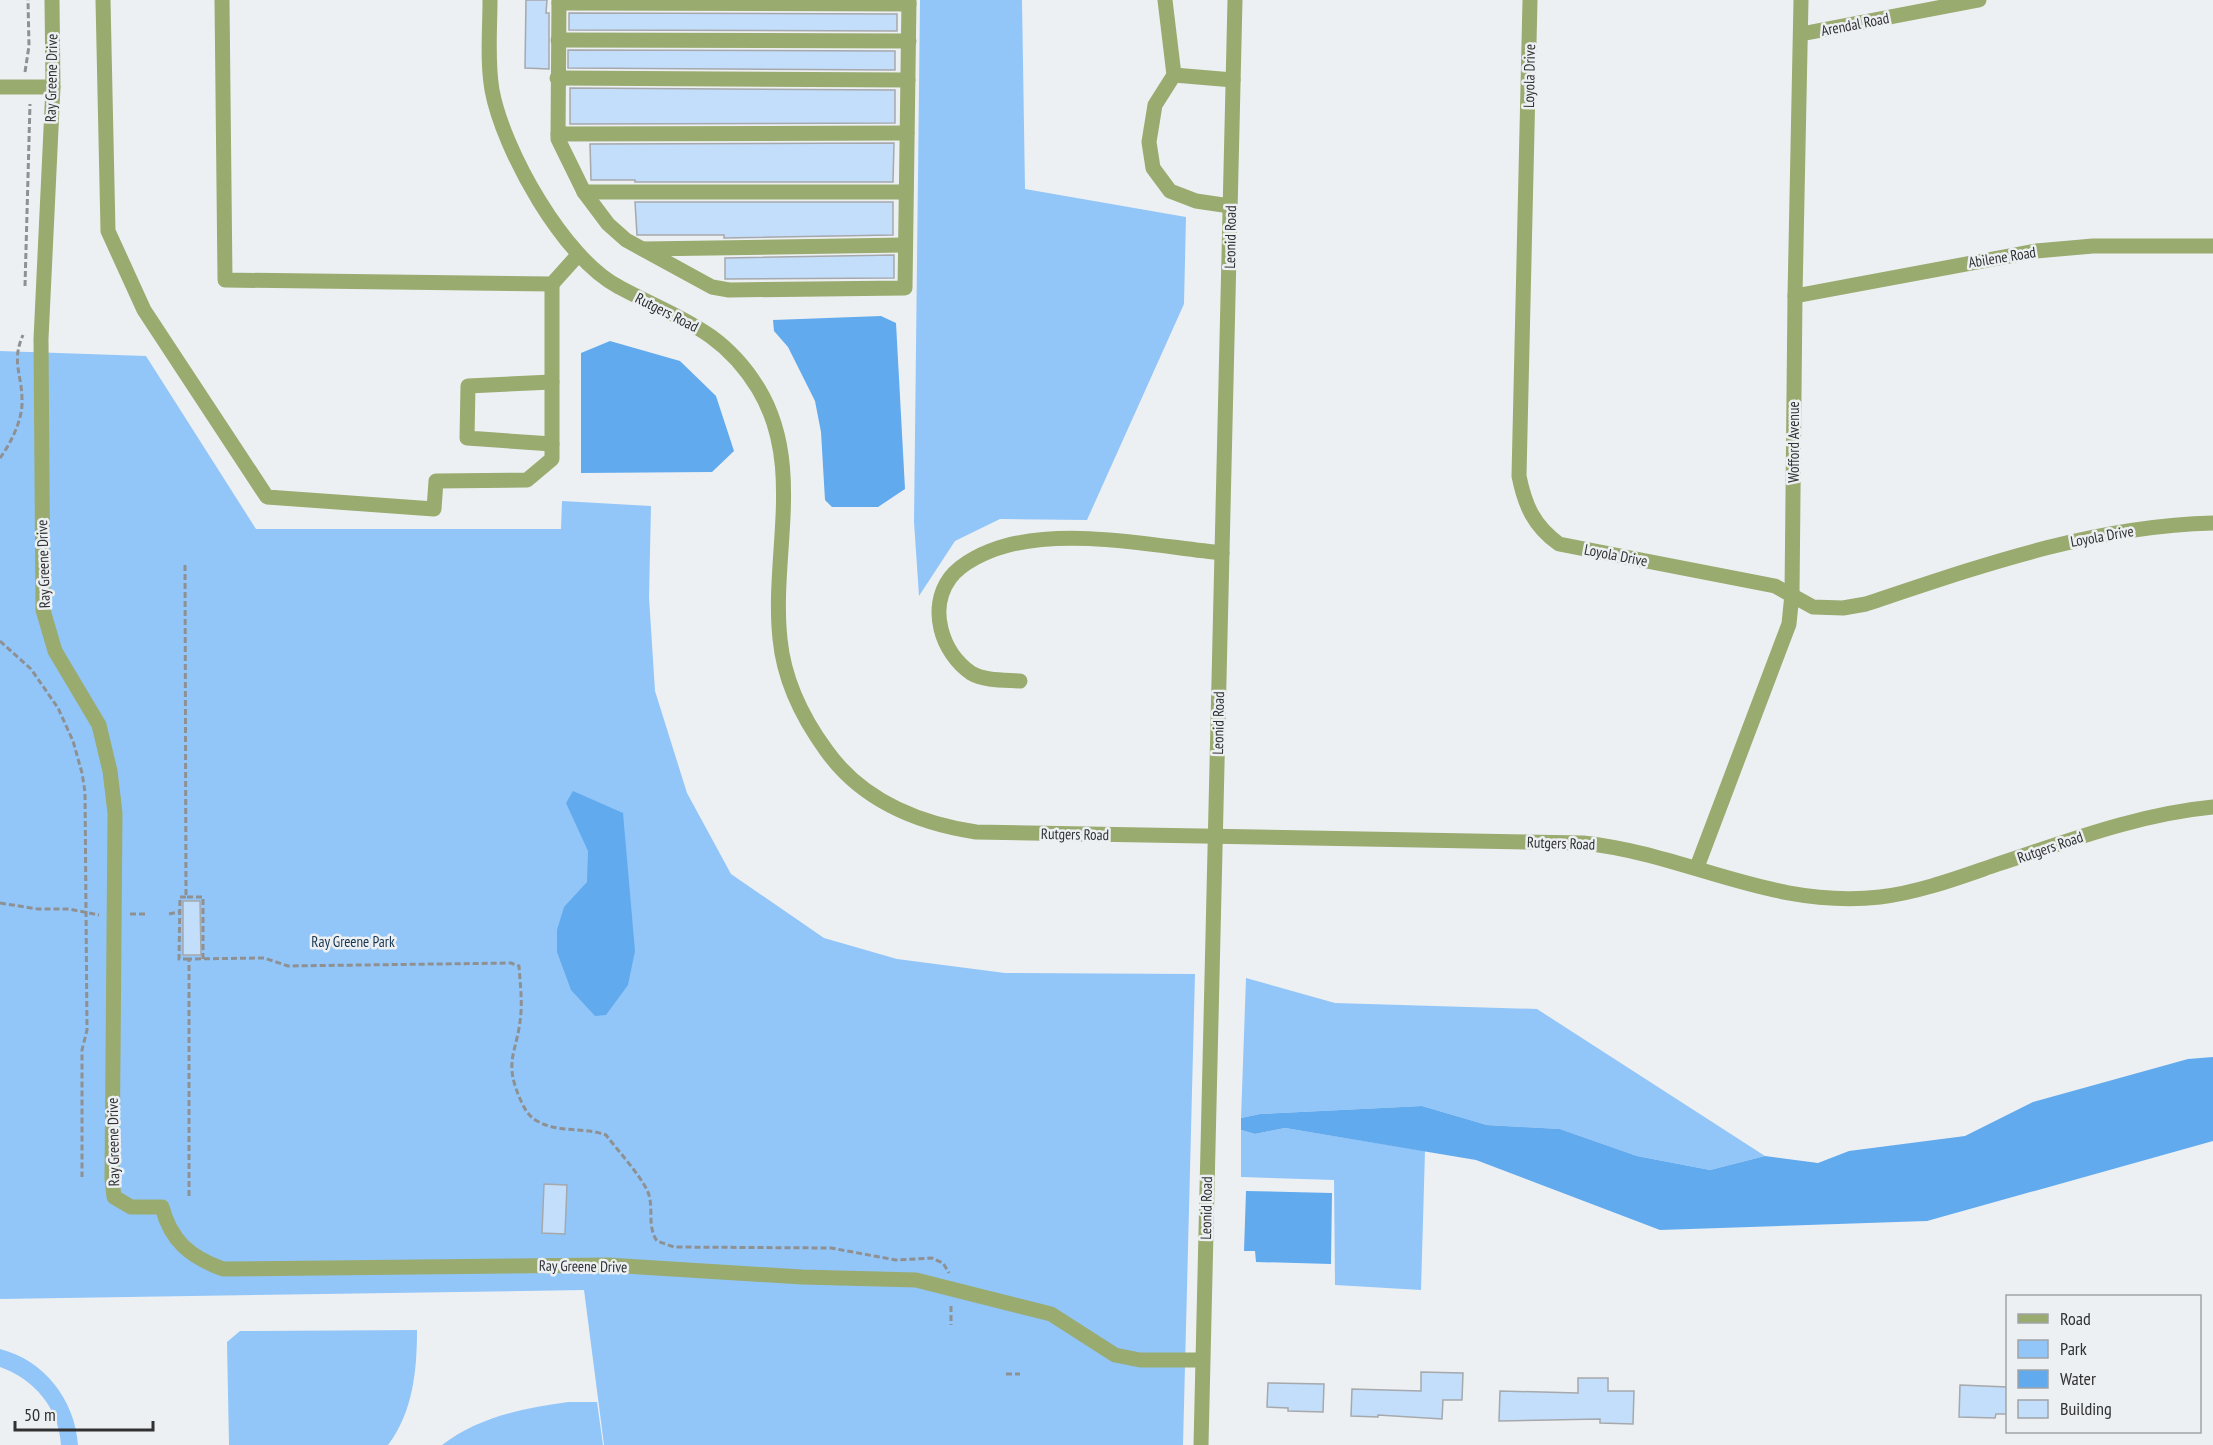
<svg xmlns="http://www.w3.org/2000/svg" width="2213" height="1445" viewBox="0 0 2213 1445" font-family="'PT Sans Narrow',sans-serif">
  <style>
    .green { fill: #93c6f8 }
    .water { fill: #61aaee }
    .building { fill: #c2defb; stroke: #a6a8ab; stroke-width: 1.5 }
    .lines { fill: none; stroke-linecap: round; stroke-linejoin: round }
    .path { stroke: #8e9092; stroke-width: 3; stroke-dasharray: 6 3; stroke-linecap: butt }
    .minor { stroke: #9aab70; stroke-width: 15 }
    .labels { text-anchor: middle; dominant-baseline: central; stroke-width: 5; stroke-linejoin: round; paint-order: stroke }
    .street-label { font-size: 15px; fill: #303132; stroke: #edf0f3 }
    .park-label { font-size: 15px; fill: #183652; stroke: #edf0f3 }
  </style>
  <rect width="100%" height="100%" fill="#edf0f3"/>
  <g class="green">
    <polygon points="920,0 1022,0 1025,189 1186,217 1184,304 1087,520 1000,519 955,541 919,596 914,522"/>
    <polygon points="0,351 146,356 256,529 561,529 562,501 651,506 649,597 655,691 687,793 731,874 824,938 897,959 1005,973 1195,974 1183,1445 604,1445 584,1290 0,1299"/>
    <polygon points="1246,978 1335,1003 1537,1009 1765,1156 1710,1170 1637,1156 1560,1129 1487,1125 1422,1106 1260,1114 1241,1118"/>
    <polygon points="1285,1128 1425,1151 1421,1290 1335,1285 1334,1180 1241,1177 1241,1130 1255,1134"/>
    <path d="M417,1330C417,1370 413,1412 388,1445H229L227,1342L240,1331Z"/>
    <path d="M0,1349C44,1360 75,1400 78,1445H61C59,1408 34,1379 0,1367Z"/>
    <path d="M568,1402H597L603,1445H442C478,1417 524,1408 568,1402Z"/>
  </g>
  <g class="water">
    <polygon points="881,316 896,323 905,489 878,507 832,507 825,500 821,432 815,401 788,347 774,331 773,320"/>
    <polygon points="610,341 680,361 716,396 734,451 712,472 581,473 581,353"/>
    <polygon points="573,791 623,813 635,951 628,985 606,1015 595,1016 571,990 557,952 557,930 564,907 587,882 588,851 566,803"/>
    <polygon points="2213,1057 2213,1141 1927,1221 1660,1230 1476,1160 1285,1128 1255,1134 1241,1130 1241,1118 1260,1114 1422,1106 1487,1125 1560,1129 1637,1156 1710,1170 1765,1156 1818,1163 1849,1151 1965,1136 2033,1102 2188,1059"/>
    <polygon points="1246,1191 1332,1193 1331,1264 1256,1262 1255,1251 1244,1251"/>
  </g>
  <g class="building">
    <polygon points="526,0 547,0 546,13 549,13 549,69 525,68"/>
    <polygon points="569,13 897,14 897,31 569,30"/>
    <polygon points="568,50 895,51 895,70 568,68"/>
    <polygon points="570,88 895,90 895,123 570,124"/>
    <polygon points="894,143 893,182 635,182 635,180 591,180 590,144"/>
    <polygon points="635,202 893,202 893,235 724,238 724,235 637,235"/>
    <polygon points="894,255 894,278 725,279 725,258"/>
    <polygon points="183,901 200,901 201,955 183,955"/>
    <polygon points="544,1184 567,1185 565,1234 542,1233"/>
    <polygon points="1421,1372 1463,1373 1462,1400 1443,1400 1442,1419 1378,1415 1378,1417 1351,1416 1352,1389 1421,1391"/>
    <polygon points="1578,1378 1608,1378 1608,1391 1634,1391 1633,1424 1600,1423 1600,1419 1499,1421 1500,1391 1578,1393"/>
    <polygon points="1268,1383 1324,1384 1323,1412 1288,1411 1288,1408 1267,1407"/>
    <polygon points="1960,1385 2007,1387 2007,1414 1996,1414 1995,1418 1959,1417"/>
  </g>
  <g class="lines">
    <g class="path">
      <polyline points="25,72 29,46 28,0"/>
      <polyline points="25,286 30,104"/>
      <path d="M0,458C11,443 23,419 22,400C22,374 11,362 23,335"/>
      <polyline points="185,565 186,897 203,897 203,959"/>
      <polyline points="0,641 31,669 58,708 73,741 82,773 85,792 87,1030 82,1050 82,1177"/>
      <polyline points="186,897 180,897 179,959 189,959"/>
      <polyline points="0,903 38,909 69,909 99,915"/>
      <polyline points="130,914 147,914"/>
      <polyline points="169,914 179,912"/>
      <path d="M189,1196V959L264,958L288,966L511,963L519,966C520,982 522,997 521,1012C518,1054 502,1059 521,1101C525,1110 530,1118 539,1122C560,1133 584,1127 606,1135C619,1152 637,1171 647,1190C655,1206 646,1225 657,1241L674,1247L831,1248L896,1260L932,1258L943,1263L949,1273"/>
      <polyline points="951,1306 951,1325"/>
      <polyline points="1006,1374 1020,1374"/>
    </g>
    <g class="minor">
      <path d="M52,0L53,87L41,339L43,610L55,651L99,725L110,771L115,813L112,1179L114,1197L131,1207H162C171,1241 190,1257 223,1269L608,1265L802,1277L916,1280L1051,1314L1115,1355L1140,1360H1202"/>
      <polyline points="103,0 108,231 144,310 267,497 434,509 436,481 527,480 552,459 552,284"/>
      <polyline points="222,0 225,280 552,284 578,255"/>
      <path d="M490,0C490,30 487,61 492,90C503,150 564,259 619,287C676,318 721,328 758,388C805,465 771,555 780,639C784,680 802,717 826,750C862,801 917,823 976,832L1583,843C1688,854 1771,909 1880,897C1921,892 1960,877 1998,864C2068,841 2139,814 2213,807"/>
      <polyline points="559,0 558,139 584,192 608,224 626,240 712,287 729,290 905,288 909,0"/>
      <polyline points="1165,0 1174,75 1155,105 1149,142 1153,168 1170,191 1196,201 1230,206"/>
      <path d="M1530,0L1519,476C1525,506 1534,526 1559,544L1775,586L1813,607L1843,608L1866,604C1980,566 2092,526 2213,523"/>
      <polyline points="559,3 909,4"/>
      <polyline points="1801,34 1979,0"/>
      <polyline points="558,40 909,41"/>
      <polyline points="1174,75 1233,80"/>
      <polyline points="557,78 908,80"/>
      <polyline points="0,87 53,87"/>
      <polyline points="558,134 907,133"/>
      <polyline points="584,192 906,192"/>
      <polyline points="643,249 905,245"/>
      <polyline points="1795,296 2036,251 2093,246 2213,246"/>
      <polyline points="552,444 467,438 468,386 552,382"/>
      <path d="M1020,681C1005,680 984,681 971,673C941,652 928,608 950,578C962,562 987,551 1005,546C1071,528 1154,546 1222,553"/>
      <polyline points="1697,867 1789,624 1792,594 1795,296 1801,0"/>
      <polyline points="1201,1445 1235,0"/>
    </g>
  </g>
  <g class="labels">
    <g class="street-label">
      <text transform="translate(1855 24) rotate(-11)">Arendal Road</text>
      <text transform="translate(1529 76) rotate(-89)">Loyola Drive</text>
      <text transform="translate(51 78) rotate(-89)">Ray Greene Drive</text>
      <text transform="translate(1230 237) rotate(-89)">Leonid Road</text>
      <text transform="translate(2002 257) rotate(-9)">Abilene Road</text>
      <text transform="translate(667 312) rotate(27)">Rutgers Road</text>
      <text transform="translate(1793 442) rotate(-90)">Wofford Avenue</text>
      <text transform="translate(2102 536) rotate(-10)">Loyola Drive</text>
      <text transform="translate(1616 555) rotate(11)">Loyola Drive</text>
      <text transform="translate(43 564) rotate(-92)">Ray Greene Drive</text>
      <text transform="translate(1218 723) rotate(-89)">Leonid Road</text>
      <text transform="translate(1075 834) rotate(1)">Rutgers Road</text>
      <text transform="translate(1561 843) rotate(2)">Rutgers Road</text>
      <text transform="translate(2050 847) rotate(-19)">Rutgers Road</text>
      <text transform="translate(113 1142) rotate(-91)">Ray Greene Drive</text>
      <text transform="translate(1206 1208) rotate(-89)">Leonid Road</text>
      <text transform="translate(583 1266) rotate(1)">Ray Greene Drive</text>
    </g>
    <g class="park-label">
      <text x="353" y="941">Ray Greene Park</text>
    </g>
  </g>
  <rect x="2006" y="1295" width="195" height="138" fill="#edf0f3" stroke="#a1a4a6" stroke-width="1.5"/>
  <rect x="2018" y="1314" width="30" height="9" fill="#9aab70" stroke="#a1a4a6" stroke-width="1.5"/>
  <text x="2060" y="1325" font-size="18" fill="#303132">Road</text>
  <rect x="2018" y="1340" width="30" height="18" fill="#93c6f8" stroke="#a1a4a6" stroke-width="1.5"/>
  <text x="2060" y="1355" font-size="18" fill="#303132">Park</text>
  <rect x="2018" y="1370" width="30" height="18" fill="#61aaee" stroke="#a1a4a6" stroke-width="1.5"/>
  <text x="2060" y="1385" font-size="18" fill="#303132">Water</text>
  <rect x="2018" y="1400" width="30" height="18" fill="#c2defb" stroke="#a1a4a6" stroke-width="1.5"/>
  <text x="2060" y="1415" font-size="18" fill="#303132">Building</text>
  <path d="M15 1421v9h138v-9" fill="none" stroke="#303132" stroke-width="3"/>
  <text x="24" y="1421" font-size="18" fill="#303132" stroke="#edf0f3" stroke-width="4.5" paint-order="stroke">50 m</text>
</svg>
